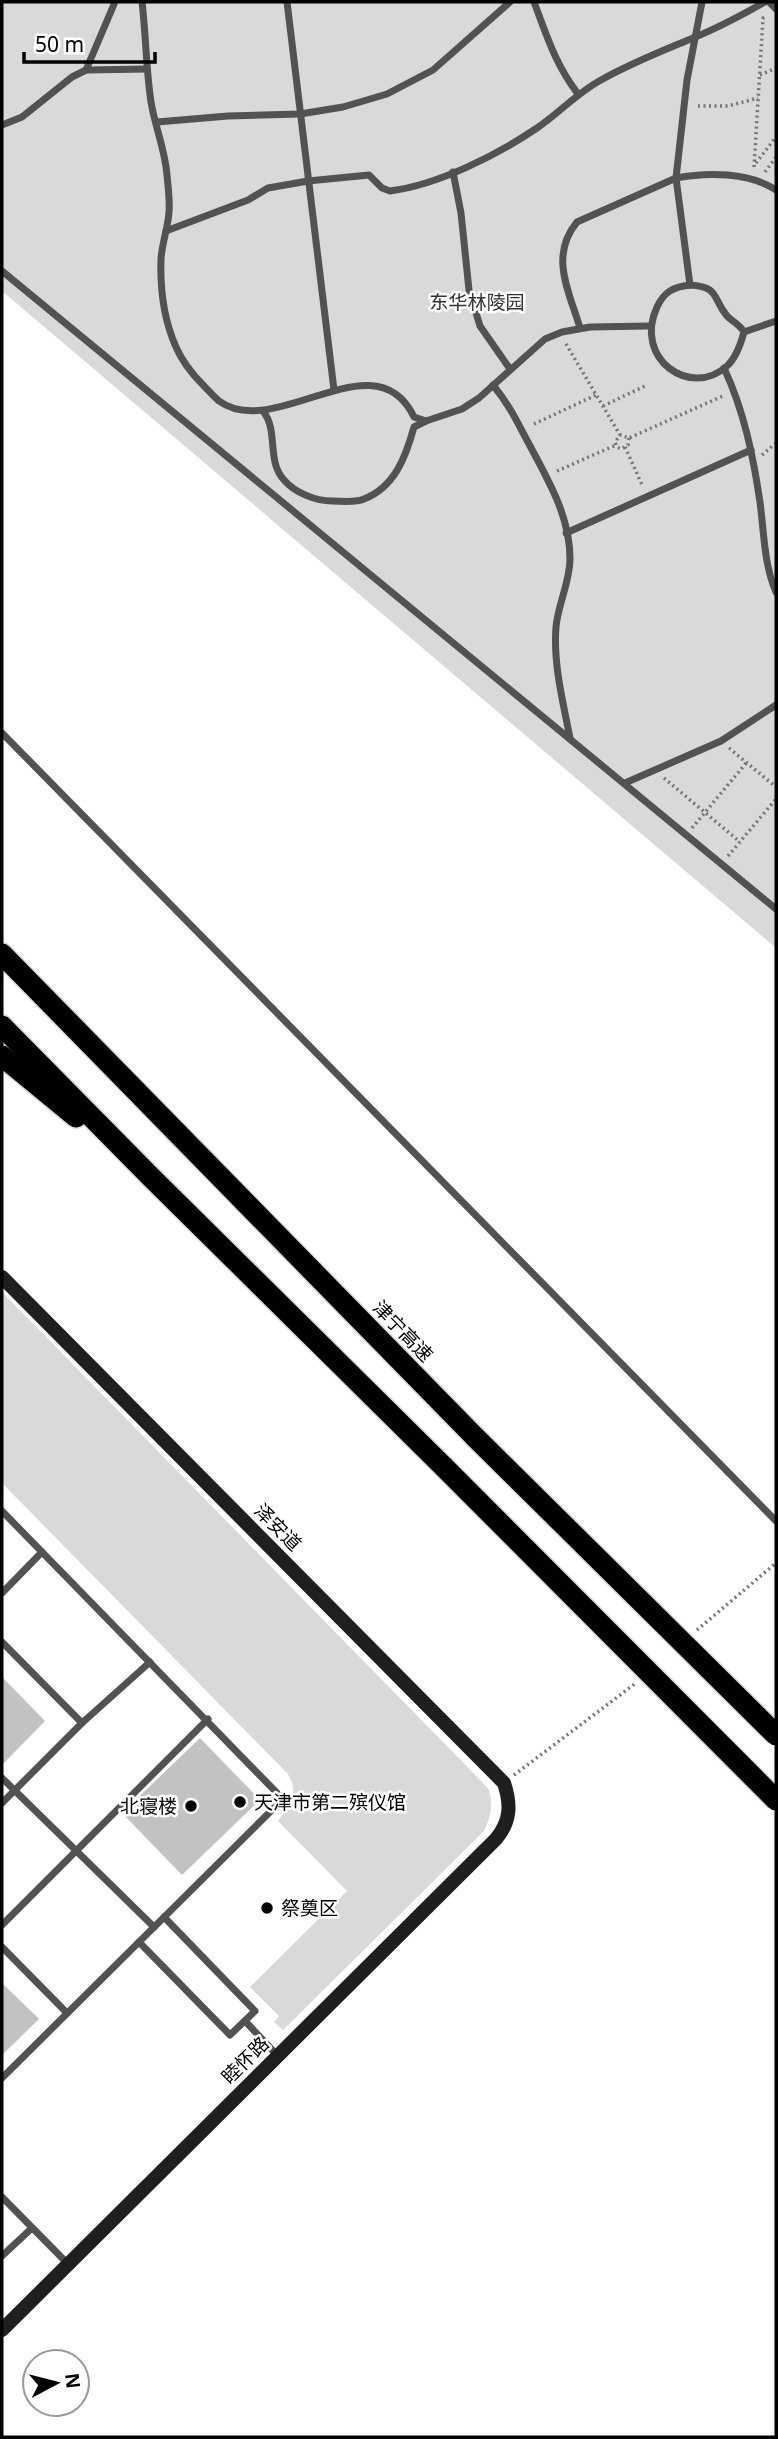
<svg xmlns="http://www.w3.org/2000/svg" width="778" height="2439" viewBox="0 0 778 2439" font-family="'Noto Sans','Noto Sans SC',sans-serif">
  <style>
    .green { fill: #d9d9d9 }
    .building { fill: #c2c2c2 }
    .lines { fill: none; stroke-linecap: round; stroke-linejoin: round }
    .highway-casing { stroke: #dbdbdb; stroke-width: 24 }
    .path { stroke: #747474; stroke-width: 3.5; stroke-dasharray: 2 3.5; stroke-linecap: butt }
    .lane { stroke: #525252; stroke-width: 7 }
    .secondary { stroke: #1f1f1f; stroke-width: 14 }
    .highway { stroke: #000; stroke-width: 21 }
    .highway-bridge-casing { stroke: #dbdbdb; stroke-width: 24; stroke-linecap: butt }
    .highway-bridge { stroke: #000; stroke-width: 21 }
    .poi-dot { fill: #000; stroke: #fff; stroke-width: 2.5 }
    .labels { text-anchor: middle; dominant-baseline: central; stroke-width: 5; stroke-linejoin: round; paint-order: stroke }
    .park-label { font-size: 19px; fill: #303030; stroke: #fff }
    .street-label { font-size: 19px; fill: #000; stroke: #fff }
    .poi-label { font-size: 19px; fill: #000; stroke: #fff; text-anchor: start }
  </style>
  <rect width="100%" height="100%" fill="#fff"/>
  <g class="green">
    <polygon points="2,2 776,2 776,948 2,291"/>
    <path d="M2,1292L488,1788C494,1803 491,1817 484,1831L283,2030L274,2022L279,2016L250,1987L347,1891L278,1821C290,1806 300,1791 287,1773L2,1483Z"/>
  </g>
  <g class="building">
    <polygon points="2,1677 45,1721 2,1765"/>
    <polygon points="200,1738 260,1800 182,1875 122,1813"/>
    <polygon points="2,1983 39,2019 2,2055"/>
  </g>
  <g class="lines">
    <defs>
      <g id="highway">
        <polyline points="2,954 475,1437"/>
        <polyline points="2,1026 151,1177 444,1467"/>
        <polyline points="2,1056 76,1117"/>
      </g>
    </defs>
    <use href="#highway" class="highway-casing"/>
    <g class="path">
      <polyline points="760,75 776,68"/>
      <polyline points="698,106 728,106 758,98"/>
      <polyline points="756,163 776,137"/>
      <polyline points="754,167 763,18 767,18"/>
      <polyline points="765,172 776,157"/>
      <polyline points="566,344 620,435"/>
      <polyline points="603,406 645,386"/>
      <polyline points="534,424 596,395"/>
      <polyline points="629,438 628,445 621,449 617,447 615,442 620,435 629,438 723,396"/>
      <polyline points="625,447 643,487"/>
      <polyline points="762,455 776,443"/>
      <polyline points="557,471 616,445"/>
      <polyline points="729,748 776,787"/>
      <polyline points="664,778 740,842"/>
      <polyline points="692,828 747,762"/>
      <polyline points="728,856 776,799"/>
      <polyline points="697,1630 776,1563"/>
      <polyline points="514,1775 636,1683"/>
    </g>
    <g class="lane">
      <path d="M142,2C146,35 146,69 151,102C155,127 165,149 167,175C168,187 170,200 169,212C168,228 162,243 161,259C160,289 164,320 176,347C182,361 194,376 204,386C209,391 214,397 219,401C275,442 375,336 414,417L426,421L462,409L479,398L545,339L562,332L590,327L650,326"/>
      <polyline points="287,2 334,390"/>
      <path d="M534,2C547,36 555,64 578,94"/>
      <polyline points="769,2 776,9"/>
      <polyline points="86,70 115,2"/>
      <polyline points="157,122 228,116 300,114 343,107 387,94 433,70 510,2"/>
      <polyline points="2,125 22,117 72,77 86,70 147,69"/>
      <polyline points="453,172 461,213 469,290 480,326 510,369"/>
      <path d="M166,231L248,200L268,188L308,181L369,175L382,188L390,191C438,185 497,155 537,128C559,113 577,93 601,80C631,63 662,51 693,38C718,28 742,15 765,2"/>
      <polyline points="2,271 776,909"/>
      <path d="M690,285C720,287 712,298 727,316C733,322 740,325 744,332C741,343 736,358 727,366C691,399 633,359 657,307C664,292 673,287 690,285Z"/>
      <polyline points="690,285 676,178 687,80 702,2"/>
      <path d="M580,328C569,291 549,256 577,222L676,178C707,172 749,172 776,190"/>
      <polyline points="744,332 776,321"/>
      <path d="M724,368C744,411 753,455 760,502C764,532 764,565 776,592"/>
      <path d="M493,385C510,406 516,420 529,444C548,480 570,516 570,559C570,582 558,604 556,627C553,663 563,702 570,738"/>
      <path d="M263,411C279,431 266,460 284,480C295,493 316,501 332,501C342,501 355,503 364,499C395,487 406,456 414,427L426,421"/>
      <polyline points="566,533 751,450"/>
      <polyline points="2,733 776,1521"/>
      <polyline points="625,783 721,741 776,705"/>
      <polyline points="2,1511 277,1793 281,1801 2,2078"/>
      <polyline points="2,1593 42,1552"/>
      <polyline points="2,1642 82,1723"/>
      <polyline points="2,1778 154,1927"/>
      <polyline points="2,1803 82,1723 150,1662"/>
      <polyline points="2,1925 208,1719"/>
      <polyline points="139,1942 230,2035 255,2011 164,1917"/>
      <polyline points="2,1947 67,2013"/>
      <polyline points="245,2021 277,2055"/>
      <polyline points="2,2197 68,2264"/>
      <polyline points="2,2256 32,2228"/>
    </g>
    <path class="secondary" d="M2,1277L504,1783C511,1804 511,1821 496,1839L2,2330"/>
    <use href="#highway" class="highway"/>
    <defs>
      <g id="highway-bridge">
        <polyline points="475,1437 776,1735"/>
        <polyline points="444,1467 776,1800"/>
      </g>
    </defs>
    <use href="#highway-bridge" class="highway-bridge-casing"/>
    <use href="#highway-bridge" class="highway-bridge"/>
  </g>
  <g class="poi-dot">
    <circle cx="240" cy="1802" r="7"/>
    <circle cx="191" cy="1806" r="7"/>
    <circle cx="267" cy="1908" r="7"/>
  </g>
  <g class="labels">
    <g class="park-label">
      <text x="477" y="302">东华林陵园</text>
    </g>
    <g class="street-label">
      <text transform="translate(403 1331) rotate(46)">津宁高速</text>
      <text transform="translate(278 1527) rotate(45)">泽安道</text>
      <text transform="translate(245 2060) rotate(-45)">睦怀路</text>
    </g>
    <g class="poi-label">
      <text x="254" y="1802">天津市第二殡仪馆</text>
      <text x="177" y="1806" text-anchor="end">北寝楼</text>
      <text x="281" y="1908">祭奠区</text>
    </g>
  </g>
  <rect width="778" height="2439" fill="none" stroke="#000000" stroke-width="7"/>
  <g transform="translate(56 2383) rotate(83)"><circle r="33" fill="#ffffff" stroke="#999999" stroke-width="2"/>
  <path d="M0-5L12 26L0 18L-12 26Z" fill="#000000"/>
  <text y="-10" font-size="19" font-weight="bold" text-anchor="middle" fill="#000000">N</text>
  </g>
  <path d="M24 52v10h131v-10" fill="none" stroke="#000000" stroke-width="3.5"/>
  <text x="35" y="52" font-size="21" fill="#000000" stroke="#ffffff" stroke-width="5" paint-order="stroke">50 m</text>
</svg>
